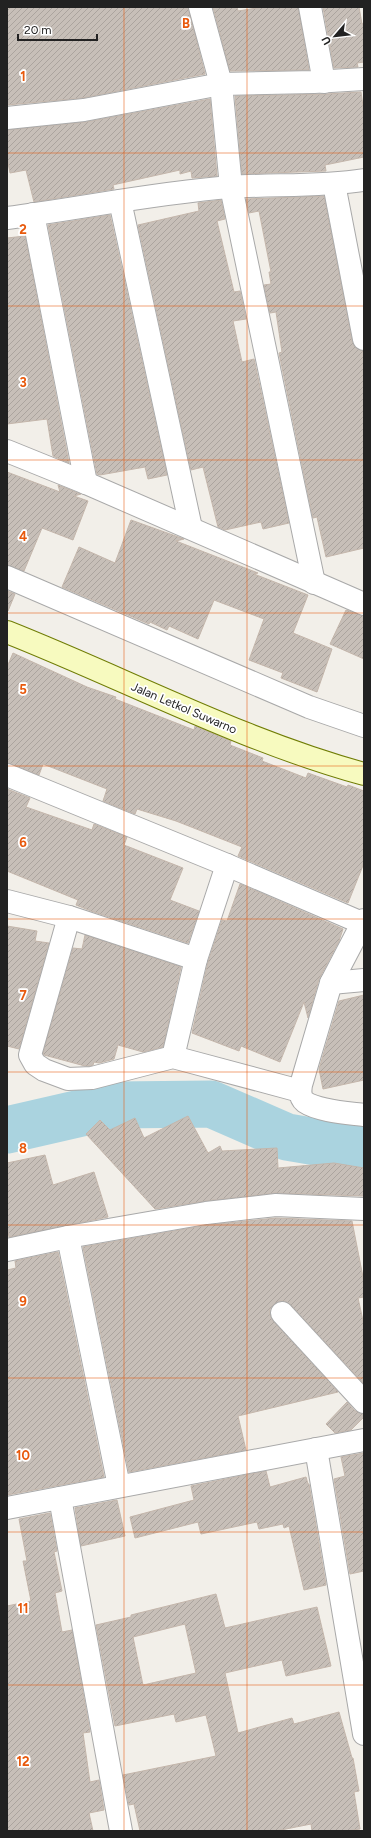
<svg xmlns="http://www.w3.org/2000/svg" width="371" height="1838" viewBox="0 0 371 1838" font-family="Figtree,sans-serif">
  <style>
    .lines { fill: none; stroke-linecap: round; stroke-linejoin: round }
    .river { stroke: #aad3df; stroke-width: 47 }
    .building { fill: url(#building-hatch); stroke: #c4b6ab; fill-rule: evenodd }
    .street-casing { stroke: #a9a9a9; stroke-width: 24 }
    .secondary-casing { stroke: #707d05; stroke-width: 24 }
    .street { stroke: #fff; stroke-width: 22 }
    .secondary { stroke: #f7fabf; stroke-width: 22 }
    .grid { fill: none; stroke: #e8590c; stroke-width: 1; stroke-opacity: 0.55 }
    .labels { text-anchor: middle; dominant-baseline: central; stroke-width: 3.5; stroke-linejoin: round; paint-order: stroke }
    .street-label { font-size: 12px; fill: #222; stroke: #fff }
    .grid-label { font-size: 13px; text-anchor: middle; font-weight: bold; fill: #e8590c; stroke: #fff; stroke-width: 3.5; stroke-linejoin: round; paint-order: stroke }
  </style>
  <defs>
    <pattern id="building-hatch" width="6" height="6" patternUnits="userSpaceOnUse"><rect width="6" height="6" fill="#c7bfb8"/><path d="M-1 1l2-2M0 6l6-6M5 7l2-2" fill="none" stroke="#aba49e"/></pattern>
  </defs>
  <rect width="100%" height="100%" fill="#f2efe9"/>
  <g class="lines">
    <polyline class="river" points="7,1130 116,1105 211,1104 287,1137 364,1150"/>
  </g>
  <g class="building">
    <polygon points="20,7 188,7 205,74 82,98 7,105 7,8"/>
    <polygon points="213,7 237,7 238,11 263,7 298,7 309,70 230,71"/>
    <polygon points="323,7 359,7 362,24 364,23 364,62 357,63 358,67 334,68"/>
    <polygon points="361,92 364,113 364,157 325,165 326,171 242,174 235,96 326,94"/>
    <polygon points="210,99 217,176 192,178 191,171 180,174 180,170 117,184 113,185 114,189 34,202 26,170 10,173 7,158 7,130 86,122"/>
    <polygon points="324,196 352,341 355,347 363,351 364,355 364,548 326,557 317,517 313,518 279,353 282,352 276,312 270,313 264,285 271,284 269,272 271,272 259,211 249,213 246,199"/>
    <polygon points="221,200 225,219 217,221 234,292 240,291 246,319 233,321 242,362 254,359 289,523 263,529 261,522 225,530 218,527 203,467 191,470 138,225 199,211 198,203"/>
    <polygon points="110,215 167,475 148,479 145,467 100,475 97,474 48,225"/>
    <polygon points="25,236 69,463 53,456 47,419 7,424 7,238"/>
    <polygon points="7,472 60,492 58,485 81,494 74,496 88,501 73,540 42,528 24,571 7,565"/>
    <polygon points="131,520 184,539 176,541 258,573 254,574 308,595 293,633 332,649 317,692 281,678 283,673 249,660 264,619 214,600 198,639 169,626 167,630 150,622 149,624 62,587 79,547 115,563"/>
    <polygon points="7,591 15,594 8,611 7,611"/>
    <polygon points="346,610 364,616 364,659 330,644"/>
    <polygon points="13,653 87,687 116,697 115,699 194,730 195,726 231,741 230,745 263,758 262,761 306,778 308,773 347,787 348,785 364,791 364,863 348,903 238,856 242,847 176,821 137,809 135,814 103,801 107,789 43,764 39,775 7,763 7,667"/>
    <polygon points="7,789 30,798 26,807 92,830 94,824 127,837 124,845 183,868 170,900 199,911 188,943 91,911 76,905 78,900 7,871"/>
    <polygon points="240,884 343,929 339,941 319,979 308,1018 304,1002 280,1062 241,1046 239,1051 192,1033 208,962 222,920 227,921"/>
    <polygon points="7,926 37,931 35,941 49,943 19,1049 7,1046"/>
    <polygon points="85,935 181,967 163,1047 143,1052 118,1045 114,1059 99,1063 94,1062 93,1065 90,1066 85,1066 44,1055 43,1053 73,948 82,949"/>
    <polygon points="364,995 364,1080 323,1089 319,1069 339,1001"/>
    <polygon points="188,1116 208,1153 220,1146 222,1151 277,1148 278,1168 334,1163 364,1168 364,1196 275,1193 205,1201 155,1209 86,1134 100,1120 110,1130 135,1118 144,1138"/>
    <polygon points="45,1155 53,1185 94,1172 108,1217 9,1237 7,1228 7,1163"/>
    <polygon points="276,1218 352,1221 364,1282 364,1297 358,1298 364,1325 364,1384 291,1305 285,1301 279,1301 274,1304 270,1309 270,1315 273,1321 338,1392 238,1416 246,1450 129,1472 83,1247 208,1225"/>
    <polygon points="58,1252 104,1477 7,1495 7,1270 16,1268 15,1261"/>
    <polygon points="347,1402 355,1411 364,1414 364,1417 351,1430 335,1433 326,1424"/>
    <polygon points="364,1453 364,1571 350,1574 334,1479 345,1476 341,1457"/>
    <polygon points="266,1471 270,1487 306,1477 308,1484 309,1484 326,1585 304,1590 289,1526 284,1528 283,1524 259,1529 257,1522 201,1534 198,1522 135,1538 130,1517 194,1500 191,1486"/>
    <polygon points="117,1500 125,1536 81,1546 75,1508"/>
    <polygon points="50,1513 57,1551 54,1552 62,1591 55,1593 62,1632 72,1630 90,1732 83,1733 90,1782 99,1780 104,1810 89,1813 93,1831 7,1831 7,1606 31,1601 23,1561 27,1561 19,1519"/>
    <path d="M216,1594L225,1628L317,1607L331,1666L286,1676L282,1660L225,1673L238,1733L292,1718L294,1724L339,1712L352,1758H353L359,1791L354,1792L360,1829L347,1831H312L311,1824L276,1831H140L134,1804L129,1805L123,1775L216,1756L206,1715L176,1722L174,1714L115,1726L96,1625L131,1617V1615ZM185,1624L196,1673L143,1685L133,1637Z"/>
  </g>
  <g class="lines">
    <defs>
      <g id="street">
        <polyline points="200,7 221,84 231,187 314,583"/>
        <polyline points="310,7 324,82"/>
        <polyline points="7,118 84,110 221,84 314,82 364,79"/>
        <polyline points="334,184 364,339"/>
        <polyline points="120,201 191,528"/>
        <polyline points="33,214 86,483"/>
        <path d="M7,218C82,208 155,193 230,187C275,184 319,187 364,180"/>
        <polyline points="7,451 86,483 364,604"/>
        <polyline points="7,577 309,707 364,726"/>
        <polyline points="7,775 227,865 362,923"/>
        <polyline points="7,901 69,917 196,959"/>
        <polyline points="69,917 30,1055 35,1064 44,1070 68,1079 92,1078 173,1057 300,1091"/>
        <path d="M364,920L331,983L301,1085C300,1091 300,1098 305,1102C318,1111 349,1113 364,1115"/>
        <polyline points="331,983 364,980"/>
        <polyline points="173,1057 196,959 227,865"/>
        <polyline points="68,1237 119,1486"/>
        <polyline points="7,1250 68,1237 206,1213 276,1205 364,1209"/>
        <polyline points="282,1313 364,1402"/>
        <polyline points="316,1449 364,1734"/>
        <polyline points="60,1498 121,1831"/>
        <polyline points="7,1508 364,1440"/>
      </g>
      <path id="secondary" d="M7,632C126,679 240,740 364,774"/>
    </defs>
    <use href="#street" class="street-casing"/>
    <use href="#secondary" class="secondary-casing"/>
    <use href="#street" class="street"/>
    <use href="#secondary" class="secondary"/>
  </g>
  <path class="grid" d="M124,7V1831M247,7V1831M7,153H364M7,306H364M7,460H364M7,613H364M7,766H364M7,919H364M7,1072H364M7,1225H364M7,1378H364M7,1532H364M7,1685H364"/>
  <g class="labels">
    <g class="street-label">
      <text transform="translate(184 708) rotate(23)">Jalan Letkol Suwarno</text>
    </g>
  </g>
  <g class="grid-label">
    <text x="186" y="28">B</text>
    <text x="23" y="81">1</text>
    <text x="23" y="234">2</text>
    <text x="23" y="387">3</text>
    <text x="23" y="541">4</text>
    <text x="23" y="694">5</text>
    <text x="23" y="847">6</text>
    <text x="23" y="1000">7</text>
    <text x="23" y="1153">8</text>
    <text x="23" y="1306">9</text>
    <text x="23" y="1460">10</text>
    <text x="23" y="1613">11</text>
    <text x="23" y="1766">12</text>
  </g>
  <rect width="371" height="1838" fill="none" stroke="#222222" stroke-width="16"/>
  <g transform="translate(335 36) rotate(242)" stroke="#ffffff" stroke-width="3" paint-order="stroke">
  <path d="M0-3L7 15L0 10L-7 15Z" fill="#222222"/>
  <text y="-6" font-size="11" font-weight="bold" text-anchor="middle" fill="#222222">U</text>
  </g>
  <path d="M18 34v6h79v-6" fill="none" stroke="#222222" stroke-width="2"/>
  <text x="24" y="34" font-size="12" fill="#222222" stroke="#ffffff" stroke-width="3" paint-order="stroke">20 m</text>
</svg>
